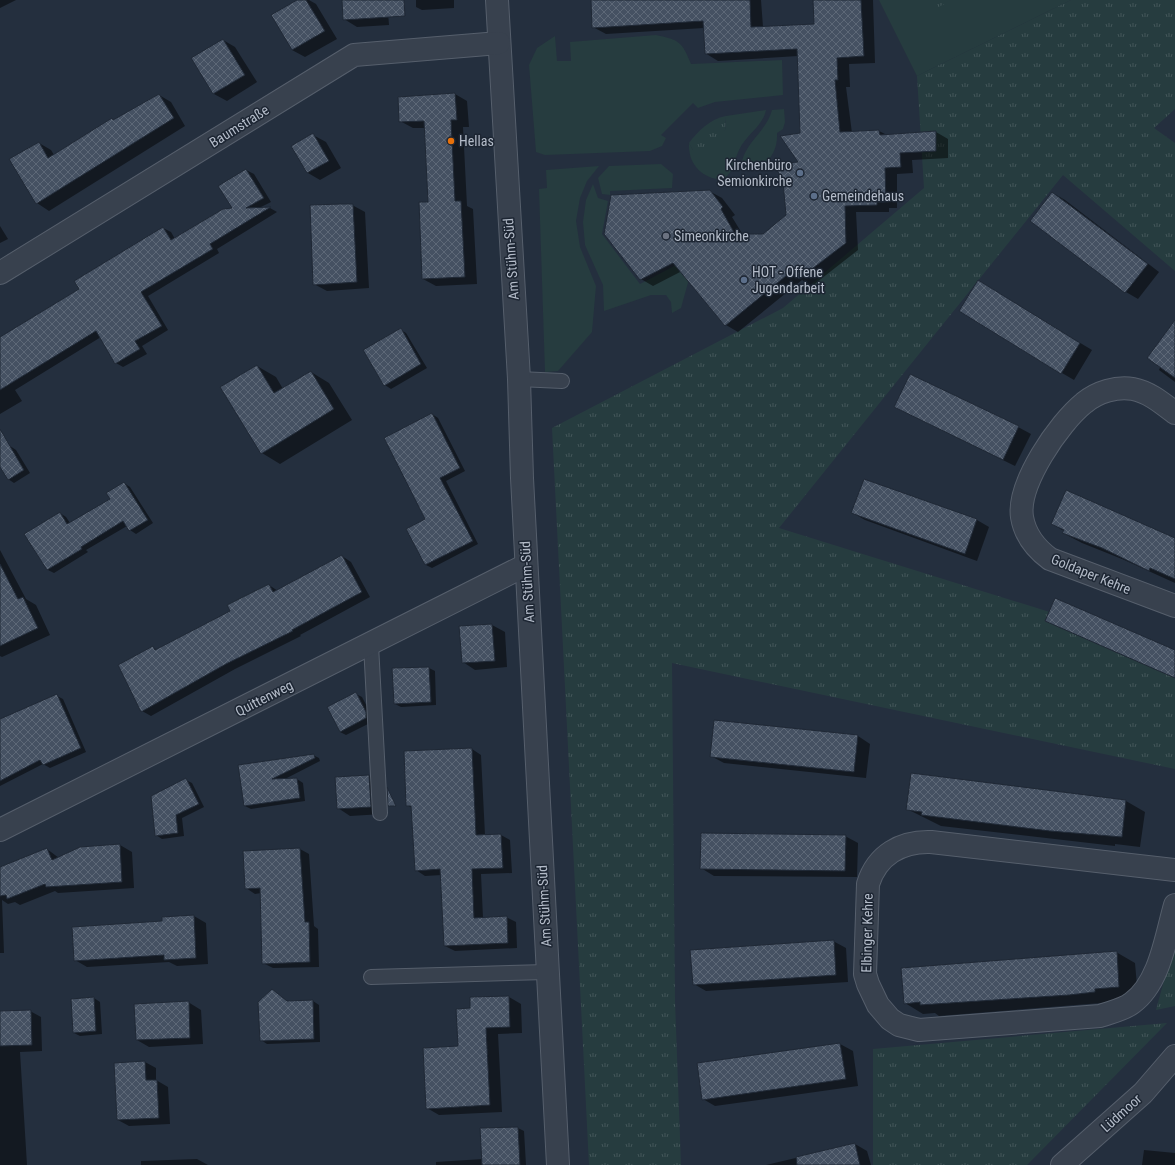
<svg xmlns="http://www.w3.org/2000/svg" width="1175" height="1165" viewBox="0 0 1175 1165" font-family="'Roboto Condensed',sans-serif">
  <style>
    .grass { fill: #263c3f }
    .park { fill: url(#park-tufts) }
    .shadow { fill: #0007 }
    .building { fill: url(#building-cross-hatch); stroke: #1f2835 }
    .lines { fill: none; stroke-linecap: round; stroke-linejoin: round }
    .lane-casing { stroke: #565f6c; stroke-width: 16 }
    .street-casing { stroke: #565f6c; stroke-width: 24 }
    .lane { stroke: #38414e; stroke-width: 14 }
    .street { stroke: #38414e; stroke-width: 22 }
    .food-dot { fill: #e8710a; stroke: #1d2633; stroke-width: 1.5 }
    .service-dot { fill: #5c6f8a; stroke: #1d2633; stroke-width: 1.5 }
    .worship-dot { fill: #6b7280; stroke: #1d2633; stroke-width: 1.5 }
    .labels { text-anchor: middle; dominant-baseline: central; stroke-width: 3; stroke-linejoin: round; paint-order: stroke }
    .street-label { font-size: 14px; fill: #b4bcc9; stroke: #1d2633 }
    .poi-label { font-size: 14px; fill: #b4bcc9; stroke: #1d2633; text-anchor: start }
  </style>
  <defs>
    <pattern id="park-tufts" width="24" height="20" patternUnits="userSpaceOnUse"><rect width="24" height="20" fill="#263c3f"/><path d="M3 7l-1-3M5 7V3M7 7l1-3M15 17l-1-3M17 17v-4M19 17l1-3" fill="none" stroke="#435659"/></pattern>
    <pattern id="building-cross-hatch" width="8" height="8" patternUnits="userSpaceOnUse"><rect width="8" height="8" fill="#455162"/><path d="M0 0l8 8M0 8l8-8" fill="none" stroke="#5d6877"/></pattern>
  </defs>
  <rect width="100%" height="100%" fill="#242f3e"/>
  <g class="grass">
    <polygon points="879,0 1071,0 917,76"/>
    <path d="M656,35C680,40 682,42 691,64L782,60L783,95L715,102L698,108L693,103L661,135L666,138L662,146L650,151L545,155L536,152L529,65L537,48L555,36L557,61H571L570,42Z"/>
    <path d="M784,109L785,122L783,129L777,133C778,150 770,162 756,170L747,168L742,161C747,141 767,130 772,110Z"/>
    <path d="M766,110C763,126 746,135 739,150C732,165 738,166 723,180C702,178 688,165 689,143L693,150L725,130L726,116Z"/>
    <polygon points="661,164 673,174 672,188 610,191 610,195 602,194 598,178 609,166"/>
    <polygon points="599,166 587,181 580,198 576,221 580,247 596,286 592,332 558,371 545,372 539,189 547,188 546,170"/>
    <polygon points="593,184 598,198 608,201 602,234 640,284 676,265 679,271 687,267 689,279 681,308 672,313 671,302 666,295 651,295 604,311 603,285 585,245 583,222 586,200"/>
  </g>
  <g class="park">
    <polygon points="929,0 953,0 934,9"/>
    <polygon points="1071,0 1175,0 1175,109 1154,128 1175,143 1175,271 1063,175 779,528 1175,651 1175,769 672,663 675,1001 681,1165 589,1165 552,428 783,308 924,188 917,76"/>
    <path d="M726,116L725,130L710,150L699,154L693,150L689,143C698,131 710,119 726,116Z"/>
    <polygon points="1175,940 1175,1006 1156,1010"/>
    <polygon points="1167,1023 1027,1165 873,1165 873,1049"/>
  </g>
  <g class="shadow">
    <polygon points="0,0 16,0 0,8"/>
    <polygon points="299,0 309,0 316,4 337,39 305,57 292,50"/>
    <polygon points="343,0 387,0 389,25 357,27 344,19"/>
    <polygon points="416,0 454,0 454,8 422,10 416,7"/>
    <polygon points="592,0 761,0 763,27 815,25 814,0 873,0 875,63 849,64 850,87 846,87 852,133 879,131 887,135 936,132 948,139 948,158 912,160 913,173 897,174 897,208 889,208 889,212 856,212 858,250 812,286 802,280 738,332 726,325 682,271 653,286 641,279 709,191 722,198 735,215 732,217 743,235 763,235 787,216 800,163 801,134 798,56 718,61 705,53 704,28 606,34 593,27"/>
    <polygon points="223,40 235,47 257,82 227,101 214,94 193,59"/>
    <polygon points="455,94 467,101 469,127 463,127 467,206 473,209 477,284 436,286 423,279 429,203 425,128 413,128 400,121"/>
    <polygon points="159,95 171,102 185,126 49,211 37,203 39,143 51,150 54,155 112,119 114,121"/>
    <polygon points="313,135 326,142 341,168 320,180 308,173 292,147"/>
    <polygon points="246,170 254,174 271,202 259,208 270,208 277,212 217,249 219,253 148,296 168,330 142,346 147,354 123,367 116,363 101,337 15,390 22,401 0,414 0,338 80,289 163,228 171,232 175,239 234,209"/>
    <polygon points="1053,193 1065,200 1159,272 1138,299 1126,292 1032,220"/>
    <polygon points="352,205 365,212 369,288 327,291 314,284"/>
    <polygon points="0,226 8,239 0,243"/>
    <polygon points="990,289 1092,350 1074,380 1062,373"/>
    <polygon points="401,330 406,333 427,368 391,389 385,385"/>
    <polygon points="1175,333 1175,382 1159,370"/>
    <polygon points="257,366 276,377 283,389 311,372 329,383 352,420 280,464 262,453"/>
    <polygon points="895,407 1018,427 1031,434 1015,466"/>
    <polygon points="432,414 438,418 465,471 446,481 478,544 432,568 426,565 408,529 426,520"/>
    <polygon points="10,446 16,450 30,473 14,483 8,479 0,465 0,452"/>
    <polygon points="865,480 977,520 989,527 977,561 865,520 853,513"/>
    <polygon points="124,483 130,487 153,523 136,534 130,530 127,526 86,550 88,552 54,573 48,570 26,534 60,513 66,517 70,523 111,499"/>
    <polygon points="1052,524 1175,540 1175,583 1122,559 1082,543 1063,533 1064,531"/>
    <polygon points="0,550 26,599 36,605 50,635 2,657 0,656"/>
    <polygon points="342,556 351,562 370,597 300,635 301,636 235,669 151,716 142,711 153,647 157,650 231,611 269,585 278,591"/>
    <polygon points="492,625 505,632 507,667 475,670 463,662 460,627"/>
    <polygon points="429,668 435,671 436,705 401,707 395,704"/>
    <polygon points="356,694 362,697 372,716 372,722 346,735 340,732"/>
    <polygon points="57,696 63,699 86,752 50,768 43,764 0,786 0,729"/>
    <polygon points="858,736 870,744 866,778 724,763 711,756"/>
    <polygon points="472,749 481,755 485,835 501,835 510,840 512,873 481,874 483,918 506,917 516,922 517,948 455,951 445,946 442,875 425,876 416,870 412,808 407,805"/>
    <polygon points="313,755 319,758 320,761 283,780 297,779 303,783 305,801 251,809 245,806 239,766"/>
    <polygon points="912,775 1126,801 1145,812 1140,847 1115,844 1115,846 941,826 907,809"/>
    <polygon points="369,776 382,784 383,814 350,816 338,808 337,778"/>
    <polygon points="186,780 192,783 204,807 182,818 184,836 162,839 156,835"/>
    <polygon points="845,836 858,843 857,877 714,876 701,868"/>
    <polygon points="120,845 132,852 134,888 58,893 55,891 20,905 15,902 8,904 2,900 4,953 0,953 0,870 47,849 59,858 80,848"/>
    <polygon points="300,849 309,854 314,926 318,929 319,967 273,968 263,963 261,893 255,894 246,888"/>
    <polygon points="194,916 206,923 208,964 177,966 169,962 87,967 75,960 163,922"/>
    <polygon points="833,941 846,948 848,982 706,991 694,984"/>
    <polygon points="1116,952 1135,963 1138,997 1113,999 1114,1002 939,1016 935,1013 923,1014 905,1003"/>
    <polygon points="273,991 289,1002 313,1001 319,1005 320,1042 267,1044 261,1040"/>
    <polygon points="509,997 521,1004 522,1033 498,1034 502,1112 439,1115 427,1108 459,1047 471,1009"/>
    <polygon points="94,998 100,1002 102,1034 80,1036 74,1033 72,1000"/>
    <polygon points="188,1002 201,1010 203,1044 149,1047 137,1040"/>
    <polygon points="30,1011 41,1017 42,1051 20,1052 27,1165 0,1165 0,1012"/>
    <polygon points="840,1044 853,1051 858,1086 715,1106 703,1099 698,1064"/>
    <polygon points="145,1062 156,1068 156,1080 168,1087 170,1124 129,1126 118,1120"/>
    <polygon points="518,1128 524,1131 526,1165 436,1165 436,1162 483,1159 481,1129"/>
    <polygon points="855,1144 867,1151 871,1165 766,1165"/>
    <polygon points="1144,1150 1175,1153 1175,1165 1142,1165"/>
    <polygon points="197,1159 208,1165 141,1165 141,1161"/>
  </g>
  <g class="building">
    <polygon points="297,0 306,0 325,31 292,50 271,15"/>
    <polygon points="342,0 404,0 405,16 343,20"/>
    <polygon points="591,0 750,0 751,27 814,24 813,0 861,0 864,56 837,58 838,80 835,80 840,132 879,130 880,135 936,131 936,151 900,153 901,167 885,168 886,202 877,202 877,205 845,206 846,243 799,279 792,271 725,326 673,263 640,280 604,234 611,195 710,190 723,207 721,209 735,234 763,234 786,215 783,182 774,164 798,162 780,136 800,133 797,49 705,54 703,21 592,28"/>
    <polygon points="223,39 245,75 213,94 191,58"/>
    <polygon points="455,93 457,120 451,120 455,201 461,201 465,277 422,279 419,202 428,202 424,121 399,122 398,97"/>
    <polygon points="159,94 174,118 36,204 9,159 39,142 48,158 112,118 113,120"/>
    <polygon points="313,133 329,161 307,173 291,146"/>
    <polygon points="246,169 264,198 246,208 271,207 210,244 213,249 141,292 162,326 135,341 140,349 115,364 96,331 0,390 0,337 79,289 74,281 163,227 171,240 223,209 232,208 218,186"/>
    <polygon points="1052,192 1148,264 1125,293 1030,221"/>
    <polygon points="341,204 353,204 357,282 313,285 310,205"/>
    <polygon points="978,280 1080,343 1061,374 959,311"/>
    <polygon points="1175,320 1175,378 1147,358"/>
    <polygon points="401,328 421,364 384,386 363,350"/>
    <polygon points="257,365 274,393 311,371 334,409 261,454 220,387"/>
    <polygon points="910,374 1019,426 1003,460 894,407"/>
    <polygon points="432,413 460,468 440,478 473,541 425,565 406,529 425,519 384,438"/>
    <polygon points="0,429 24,470 8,480 0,467"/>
    <polygon points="864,479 977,519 965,554 851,513"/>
    <polygon points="124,482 148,520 129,531 123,521 81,547 82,549 47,570 24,534 60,512 67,524 110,499 106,493"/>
    <polygon points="1066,490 1175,538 1175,579 1150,568 1149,571 1102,548 1062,533 1064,530 1051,524"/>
    <polygon points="342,555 362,592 292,630 293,631 226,664 141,712 118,665 153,646 155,650 230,611 227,605 269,584 273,592"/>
    <polygon points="0,564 18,599 23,597 38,628 0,646"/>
    <polygon points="1055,598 1175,650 1175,678 1045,621"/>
    <polygon points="492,624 495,661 462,663 459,626"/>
    <polygon points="429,667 431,702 394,704 392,668"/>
    <polygon points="356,692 366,712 366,718 340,732 327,707"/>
    <polygon points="57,694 81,748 43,765 40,760 0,781 0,719"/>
    <polygon points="714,720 858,735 854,772 710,757"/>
    <polygon points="472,748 476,835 501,834 503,868 472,869 474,918 507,916 508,943 444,946 440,869 415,871 411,806 406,806 404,751"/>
    <polygon points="314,754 315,758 272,779 297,778 300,798 244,806 238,765"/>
    <polygon points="911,773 1126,800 1122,837 1050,831 921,815 922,812 906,810"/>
    <polygon points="369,775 371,807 337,809 335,777"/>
    <polygon points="186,778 199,804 176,815 178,833 155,836 151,796"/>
    <polygon points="387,787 396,806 388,806"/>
    <polygon points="701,833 846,835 845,871 700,869"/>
    <polygon points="120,844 122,882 46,887 45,884 7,899 6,895 0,896 0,867 47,848 52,860 80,847"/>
    <polygon points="300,848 305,922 309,922 310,962 262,964 260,888 245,889 243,851"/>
    <polygon points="194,915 196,958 164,960 164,955 74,961 72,927 162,921 162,917"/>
    <polygon points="834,940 836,975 693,985 690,950"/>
    <polygon points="1117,951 1119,987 1095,989 1095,992 1069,995 920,1005 920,1002 904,1004 901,968"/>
    <polygon points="272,989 287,1001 313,1000 314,1039 260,1041 258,1002"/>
    <polygon points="509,996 510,1027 486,1028 490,1105 426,1109 423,1048 458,1046 456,1009 470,1008 470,997"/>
    <polygon points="94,997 96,1031 73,1033 71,999"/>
    <polygon points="189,1001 190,1038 136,1040 134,1004"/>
    <polygon points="31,1010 32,1045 0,1046 0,1011"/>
    <polygon points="840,1043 846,1079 702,1100 697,1063"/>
    <polygon points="145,1061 146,1080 157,1080 159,1118 117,1120 114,1063"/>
    <polygon points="518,1127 520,1165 482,1165 480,1128"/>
    <polygon points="855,1143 860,1165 797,1165 796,1157"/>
  </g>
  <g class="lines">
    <defs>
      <g id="lane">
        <polyline points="519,379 562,381"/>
        <polyline points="371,645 380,813"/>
        <polyline points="371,977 547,972"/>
      </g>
      <g id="street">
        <polyline points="497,0 519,379 522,478 558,1165"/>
        <polyline points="0,273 354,55 499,43"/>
        <path d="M1175,413C1162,403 1149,392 1133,389C1117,386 1097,392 1084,403C1059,423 1017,484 1022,517C1025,535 1035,548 1050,559L1175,606"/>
        <polyline points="0,830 526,565"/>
        <path d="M1175,870L931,842C901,841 877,855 868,884L865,974L868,984L878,1005L890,1019L899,1025L919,1030L1100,1016C1111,1012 1123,1010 1132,1003C1160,983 1166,936 1175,905"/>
        <polyline points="1062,1165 1143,1093 1175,1056"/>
      </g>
    </defs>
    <use href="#lane" class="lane-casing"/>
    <use href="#street" class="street-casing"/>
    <use href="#lane" class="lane"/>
    <use href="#street" class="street"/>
  </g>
  <circle class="food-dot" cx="451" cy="141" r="4"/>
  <g class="service-dot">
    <circle cx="800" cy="173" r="4"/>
    <circle cx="814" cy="196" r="4"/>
    <circle cx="744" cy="280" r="4"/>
  </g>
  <circle class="worship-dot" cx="666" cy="236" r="4"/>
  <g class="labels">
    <g class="street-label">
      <text transform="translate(239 126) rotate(-32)">Baumstraße</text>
      <text transform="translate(511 259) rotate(-94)">Am Stühm-Süd</text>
      <text transform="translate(1091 574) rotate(22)">Goldaper Kehre</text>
      <text transform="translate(527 582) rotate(-93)">Am Stühm-Süd</text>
      <text transform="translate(264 698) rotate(-27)">Quittenweg</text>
      <text transform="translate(544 906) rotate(-93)">Am Stühm-Süd</text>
      <text transform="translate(867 933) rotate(-89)">Elbinger Kehre</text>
      <text transform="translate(1121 1113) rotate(-42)">Lüdmoor</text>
    </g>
    <g class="poi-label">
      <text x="459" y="141">Hellas</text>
      <text x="792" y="165" text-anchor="end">Kirchenbüro<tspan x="792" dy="16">Semionkirche</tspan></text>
      <text x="822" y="196">Gemeindehaus</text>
      <text x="674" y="236">Simeonkirche</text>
      <text x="752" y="272">HOT - Offene<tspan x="752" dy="16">Jugendarbeit</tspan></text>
    </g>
  </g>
</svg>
